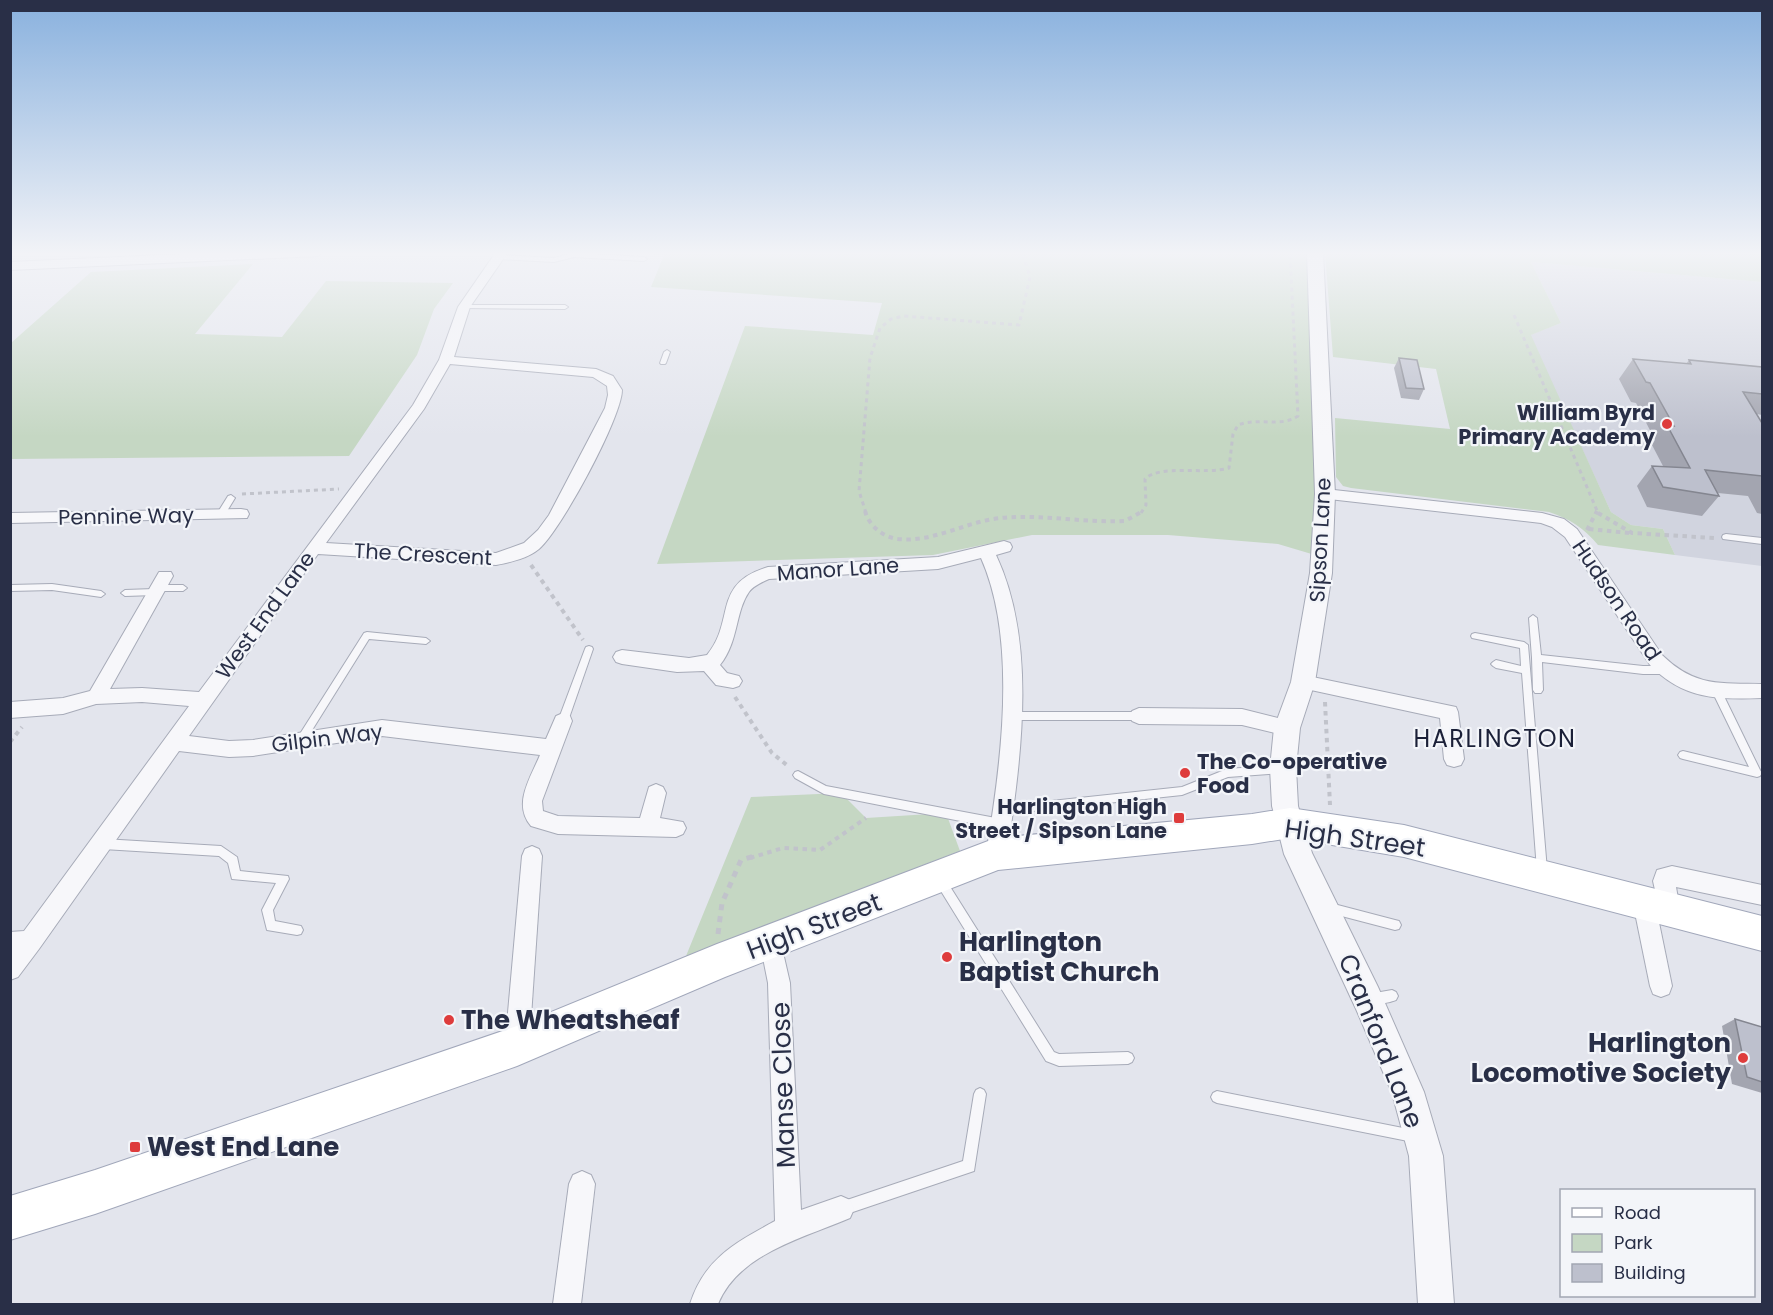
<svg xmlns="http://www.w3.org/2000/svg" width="1773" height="1315" viewBox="0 0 1773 1315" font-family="Poppins,sans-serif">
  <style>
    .built { fill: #d1d4df }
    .green { fill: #c5d7c3 }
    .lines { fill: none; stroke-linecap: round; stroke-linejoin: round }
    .service-casing { stroke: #a7abb8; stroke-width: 2 }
    .minor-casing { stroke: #a7abb8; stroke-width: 2 }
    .tertiary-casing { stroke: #a7abb8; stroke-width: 2 }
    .primary-casing { stroke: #a1a7ba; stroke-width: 2 }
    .path-far2 { stroke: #c1c3cb; stroke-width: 3; stroke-dasharray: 4 4; stroke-linecap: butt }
    .path-far1 { stroke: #c1c3cb; stroke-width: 4; stroke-dasharray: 4.5 4.5; stroke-linecap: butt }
    .path { stroke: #c1c3cb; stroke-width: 5; stroke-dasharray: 6 6; stroke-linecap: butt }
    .service { fill: #f7f7fa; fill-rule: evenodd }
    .minor { fill: #f7f7fa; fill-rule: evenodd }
    .tertiary { fill: #f7f7fa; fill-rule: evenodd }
    .primary { fill: #fff; fill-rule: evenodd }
    .wall { fill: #a3a5b0 }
    .building { fill: #bdc0cd; stroke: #848690; stroke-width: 1.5 }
    .poi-dot { fill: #de3c3c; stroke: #f3f5f9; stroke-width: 2 }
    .labels { text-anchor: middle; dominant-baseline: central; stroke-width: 4.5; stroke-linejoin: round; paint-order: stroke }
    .poi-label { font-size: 21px; font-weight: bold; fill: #292f47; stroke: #f3f5f9; text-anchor: end }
    .street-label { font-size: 21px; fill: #292f47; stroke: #f3f5f9 }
    .quarter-label { font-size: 24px; letter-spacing: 1.5px; fill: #1b2038; stroke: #f3f5f9 }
    .near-street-label { font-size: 26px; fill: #292f47; stroke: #f3f5f9 }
    .near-poi-label { font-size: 26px; font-weight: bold; fill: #292f47; stroke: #f3f5f9; text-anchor: start }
  </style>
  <rect width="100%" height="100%" fill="#e3e5ed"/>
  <polygon class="built" points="1531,262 1762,282 1762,566 1675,555 1663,529 1631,525 1611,512 1530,335 1561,323"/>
  <g class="green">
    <polygon points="626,252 1309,252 1315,438 1315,555 1278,544 1168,535 1032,535 933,555 657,564 745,326 873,335 882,303 651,287 664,255"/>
    <path d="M1325,252H1762V282L1531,262L1561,323L1531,335L1611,512L1631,525L1663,529L1675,555L1598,545C1584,528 1570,519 1549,512L1351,488L1343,486L1336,477L1335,418L1450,429L1436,369L1333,357Z"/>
    <polygon points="253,264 195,334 282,337 326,281 453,283 434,309 417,355 349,456 11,459 11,343 91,272"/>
    <polygon points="841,793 866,818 946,813 960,851 686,956 751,797"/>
  </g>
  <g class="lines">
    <defs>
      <g id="service">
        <polygon points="574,253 644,257 647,259 644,261 574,257 554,262 498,259 495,257 498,255 554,258"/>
        <polygon points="464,305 565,305 568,307 565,309 462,308 461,307"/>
        <polygon points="667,350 670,352 666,363 665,364 661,364 660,363 664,352"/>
        <polygon points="231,495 235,498 224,516 218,516 217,514 218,512 228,496"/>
        <polygon points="1726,534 1762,538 1762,544 1723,539 1722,537 1723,535"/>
        <polygon points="52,584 101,591 105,594 101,597 52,590 10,591 10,585"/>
        <polygon points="158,585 183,585 187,588 183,591 159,591 158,594 155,595 125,596 121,593 125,590 154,589 155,586"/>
        <polygon points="1533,615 1537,618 1541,655 1643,666 1665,666 1668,667 1670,670 1668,673 1665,674 1643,674 1542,662 1543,690 1541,693 1535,693 1533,690 1532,658 1529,618"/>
        <polygon points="367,632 426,638 430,641 426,644 369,639 304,743 301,744 298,743 296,740 298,737 364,633"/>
        <polygon points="1475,633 1524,642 1528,645 1547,870 1546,873 1542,875 1538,873 1537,870 1522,673 1496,668 1493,666 1491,664 1493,662 1496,660 1521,666 1520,648 1472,638 1471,636 1472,634"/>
        <polygon points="589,646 592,647 593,649 568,721 566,724 563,725 560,724 558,721 585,649 586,647"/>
        <polygon points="1717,687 1720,688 1760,770 1762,773 1760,776 1757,777 1683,759 1680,758 1678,755 1680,752 1683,751 1749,767 1712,691 1714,688"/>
        <polygon points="1012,712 1139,712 1142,713 1144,716 1142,719 1139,720 1012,720 1009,719 1007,716 1009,713"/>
        <polygon points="1281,765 1284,766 1286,769 1284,772 1281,773 1228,777 1182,795 1004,814 1000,813 999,810 1000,807 1004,806 1182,787 1227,769"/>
        <polygon points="798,771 826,786 1001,819 1005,821 1006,824 1005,827 1001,829 824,794 795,778 793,775 795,772"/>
        <polygon points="103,839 221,846 237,857 240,871 288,876 289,879 273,910 275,921 301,926 303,930 301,934 297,935 267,930 262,910 276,883 232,879 228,863 219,856 103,849 99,847 98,844 99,841"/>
        <polygon points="940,875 944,877 1054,1052 1059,1054 1128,1052 1132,1054 1134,1058 1132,1062 1128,1064 1059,1066 1046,1061 936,883 935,880 936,877"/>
        <polygon points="1330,903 1395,920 1399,921 1401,925 1399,929 1395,930 1330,913 1326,912 1325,908 1326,904"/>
        <path d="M1392,990L1396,992L1398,996L1396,1000C1389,1003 1376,1005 1369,1002L1367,998L1369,994Z"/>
        <polygon points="980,1088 984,1090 986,1094 974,1171 841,1216 836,1214 834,1209 836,1204 841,1202 963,1161 974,1094 976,1090"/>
        <polygon points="1217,1091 1413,1130 1417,1132 1419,1136 1417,1140 1413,1142 1217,1103 1213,1101 1211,1097 1213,1093"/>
      </g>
      <g id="minor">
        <polygon points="229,252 324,252 318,256 10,270 10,262"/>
        <path d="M496,252H508L470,307L454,357L596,369L613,376L622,390C622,417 561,530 539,549C527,559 510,562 496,565L318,554L189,736L229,741L253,740L382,720L546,739L556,716L563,713L570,716L572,721L542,801L543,811L558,816L640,818L649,787L656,784L663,787L666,793L660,818L683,822L686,828L683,834L676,837L558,834L531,826C512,804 531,777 540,755L382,736L253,756L229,757L179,751L39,949L18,977L10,980V932L24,931L189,706L142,702L96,704L63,714L10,718V702L63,698L90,691L159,572H171L173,576L110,689L142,688L199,692L413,405L439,360L458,307ZM450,364L593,377L607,386L608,395L605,408L549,515L538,530L524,543L496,553L326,543L424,409Z"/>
        <path d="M1325,489L1542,513L1564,519L1577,529L1662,655C1695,687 1720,683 1762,684V698C1717,700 1683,699 1650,665L1565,537L1552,527L1541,523L1320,498L1317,494Z"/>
        <polygon points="241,509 247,510 249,514 247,518 10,523 10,513"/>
        <path d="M1004,541L1010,543L1012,547L1010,551L996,555C1036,640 1022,749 1009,840L1003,861L996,863L989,861L986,854C1001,766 1018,641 981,558L938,569L769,579C762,582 753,586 749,592C735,612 739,641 720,665L727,673L739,676L742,681L739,686L733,688L716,685L704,671L677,672L622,664L616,662L613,657L616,652L622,650L689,658L707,655C736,620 711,584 768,567L938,557Z"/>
        <polygon points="1303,675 1456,707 1458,712 1464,759 1461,765 1454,767 1447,765 1444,759 1440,718 1297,687 1294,682 1297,677"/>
        <polygon points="1139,708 1242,709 1294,722 1297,728 1294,734 1287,736 1242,725 1139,724 1132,721 1130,716 1132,711"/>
        <polygon points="532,846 539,849 542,856 529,1046 525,1054 517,1058 509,1054 505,1046 522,856 525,849"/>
        <polygon points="1672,866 1762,885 1762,905 1676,887 1680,910 1677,917 1669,920 1661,917 1653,881 1657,870"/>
        <polygon points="1644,893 1652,896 1655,903 1672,986 1669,994 1661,997 1653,994 1650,986 1633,903 1636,896"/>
        <path d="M771,932L779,935L790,983L801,1210L841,1196L850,1200L854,1209L850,1218C804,1238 739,1253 718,1304H690C705,1258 735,1243 775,1221L768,983L760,943L763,935Z"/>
        <polygon points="582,1171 591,1175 595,1184 581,1304 553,1304 569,1184 573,1175"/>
      </g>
      <polygon id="tertiary" points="1307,252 1323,252 1335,494 1332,573 1315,682 1300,728 1296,768 1298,806 1312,853 1378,987 1424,1092 1443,1156 1454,1304 1418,1304 1409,1156 1392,1093 1356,1009 1284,854 1272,806 1270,768 1274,728 1291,682 1310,573 1315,494"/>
      <polygon id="primary" points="1290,808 1404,825 1762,916 1762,951 1404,857 1290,838 1252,844 998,870 725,977 517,1066 95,1214 10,1240 10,1196 95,1170 517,1026 717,944 996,838 1252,814"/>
    </defs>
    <use href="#service" class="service-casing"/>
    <use href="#minor" class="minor-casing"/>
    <use href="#tertiary" class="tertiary-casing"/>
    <use href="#primary" class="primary-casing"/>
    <g class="path-far2">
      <polyline points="1514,315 1598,513"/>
      <polyline points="242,494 339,489"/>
      <polyline points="866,513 859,491 870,358 880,328 891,319 904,316 1019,325 1030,277 1022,252"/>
      <path d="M1141,513L1146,505L1145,479C1159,464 1206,475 1229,468L1233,434L1238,425C1258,417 1280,428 1298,416L1290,252"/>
    </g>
    <g class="path-far1">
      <path d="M865,511C869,526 883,537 898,539C933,543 967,521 1001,518C1042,514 1084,523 1125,521L1143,511"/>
      <polyline points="1598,513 1632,533 1714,538"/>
      <polyline points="1589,529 1629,533"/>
      <polyline points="1587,530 1597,511"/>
      <polyline points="531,565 583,640"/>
      <polyline points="735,697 772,753 788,766"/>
      <polyline points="1325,702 1330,805"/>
      <polyline points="10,742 22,727"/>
      <polyline points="750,858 783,848 820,850 866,818"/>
    </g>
    <polyline class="path" points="718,934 722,903 741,860 755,856"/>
    <use href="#service" class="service"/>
    <use href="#minor" class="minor"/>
    <use href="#tertiary" class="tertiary"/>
    <use href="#primary" class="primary"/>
  </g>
  <g class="wall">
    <polygon points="1399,358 1424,389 1419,400 1401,398 1394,368"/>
    <polygon points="1633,359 1686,364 1689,360 1762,367 1762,415 1757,414 1762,423 1762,514 1757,513 1748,496 1718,493 1719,496 1702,516 1647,507 1637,486 1652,466 1663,466 1652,445 1655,440 1636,403 1631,402 1619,379"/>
    <polygon points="1735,1019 1762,1027 1762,1093 1732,1084 1722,1026"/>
  </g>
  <g class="building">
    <polygon points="1399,358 1417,360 1424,389 1406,388"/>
    <polygon points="1633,359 1691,364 1689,360 1762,367 1762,394 1743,392 1762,423 1762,476 1705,470 1719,496 1663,487 1652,466 1690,468 1667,425 1674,426 1650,383 1646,382"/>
    <polygon points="1735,1019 1762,1027 1762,1082 1747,1077"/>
  </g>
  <linearGradient id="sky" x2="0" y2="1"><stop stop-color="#89b1de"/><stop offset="0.58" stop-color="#f2f3f7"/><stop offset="1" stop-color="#f2f3f7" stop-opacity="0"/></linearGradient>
  <rect width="1773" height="437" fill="url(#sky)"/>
  <g class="poi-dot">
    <circle cx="1667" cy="424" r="6"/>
    <circle cx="1185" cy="773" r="6"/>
    <rect x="1173" y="812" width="12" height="12" rx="3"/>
    <circle cx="947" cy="957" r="6"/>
    <circle cx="449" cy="1020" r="6"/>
    <circle cx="1743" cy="1058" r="6"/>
    <rect x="129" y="1141" width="12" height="12" rx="3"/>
  </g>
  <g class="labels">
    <g class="poi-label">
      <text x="1655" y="412">William Byrd<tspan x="1655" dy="24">Primary Academy</tspan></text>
      <text x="1197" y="761" text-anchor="start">The Co-operative<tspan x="1197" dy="24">Food</tspan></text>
      <text x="1167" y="806">Harlington High<tspan x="1167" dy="24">Street / Sipson Lane</tspan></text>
    </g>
    <g class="street-label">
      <text transform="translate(126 516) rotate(-1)">Pennine Way</text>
      <text transform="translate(1320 540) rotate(-87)">Sipson Lane</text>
      <text transform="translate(423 554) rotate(3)">The Crescent</text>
      <text transform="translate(838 569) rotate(-4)">Manor Lane</text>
      <text transform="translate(1617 600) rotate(56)">Hudson Road</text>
      <text transform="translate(265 615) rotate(-54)">West End Lane</text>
      <text transform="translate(327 738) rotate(-7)">Gilpin Way</text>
    </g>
    <g class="quarter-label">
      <text x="1495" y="738">HARLINGTON</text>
    </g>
    <g class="near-street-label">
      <text transform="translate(1355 838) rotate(8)">High Street</text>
      <text transform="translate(814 926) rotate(-21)">High Street</text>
      <text transform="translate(1381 1041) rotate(68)">Cranford Lane</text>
      <text transform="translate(783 1085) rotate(-92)">Manse Close</text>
    </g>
    <g class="near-poi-label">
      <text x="959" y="942">Harlington<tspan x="959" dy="30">Baptist Church</tspan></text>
      <text x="461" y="1020">The Wheatsheaf</text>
      <text x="1731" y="1043" text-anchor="end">Harlington<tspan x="1731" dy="30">Locomotive Society</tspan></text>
      <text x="147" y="1147">West End Lane</text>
    </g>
  </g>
  <rect width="1773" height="1315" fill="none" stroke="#292f47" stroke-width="24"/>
  <rect x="1560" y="1189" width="195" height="108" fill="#f3f5f9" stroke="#a2a6b2" stroke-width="1.5"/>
  <rect x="1572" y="1208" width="30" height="9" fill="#ffffff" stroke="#a2a6b2" stroke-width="1.5"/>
  <text x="1614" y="1219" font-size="18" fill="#292f47">Road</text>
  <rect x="1572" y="1234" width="30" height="18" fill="#c5d7c3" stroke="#a2a6b2" stroke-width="1.5"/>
  <text x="1614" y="1249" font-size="18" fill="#292f47">Park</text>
  <rect x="1572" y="1264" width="30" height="18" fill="#bdc0cd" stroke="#a2a6b2" stroke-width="1.5"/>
  <text x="1614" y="1279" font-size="18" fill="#292f47">Building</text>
</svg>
